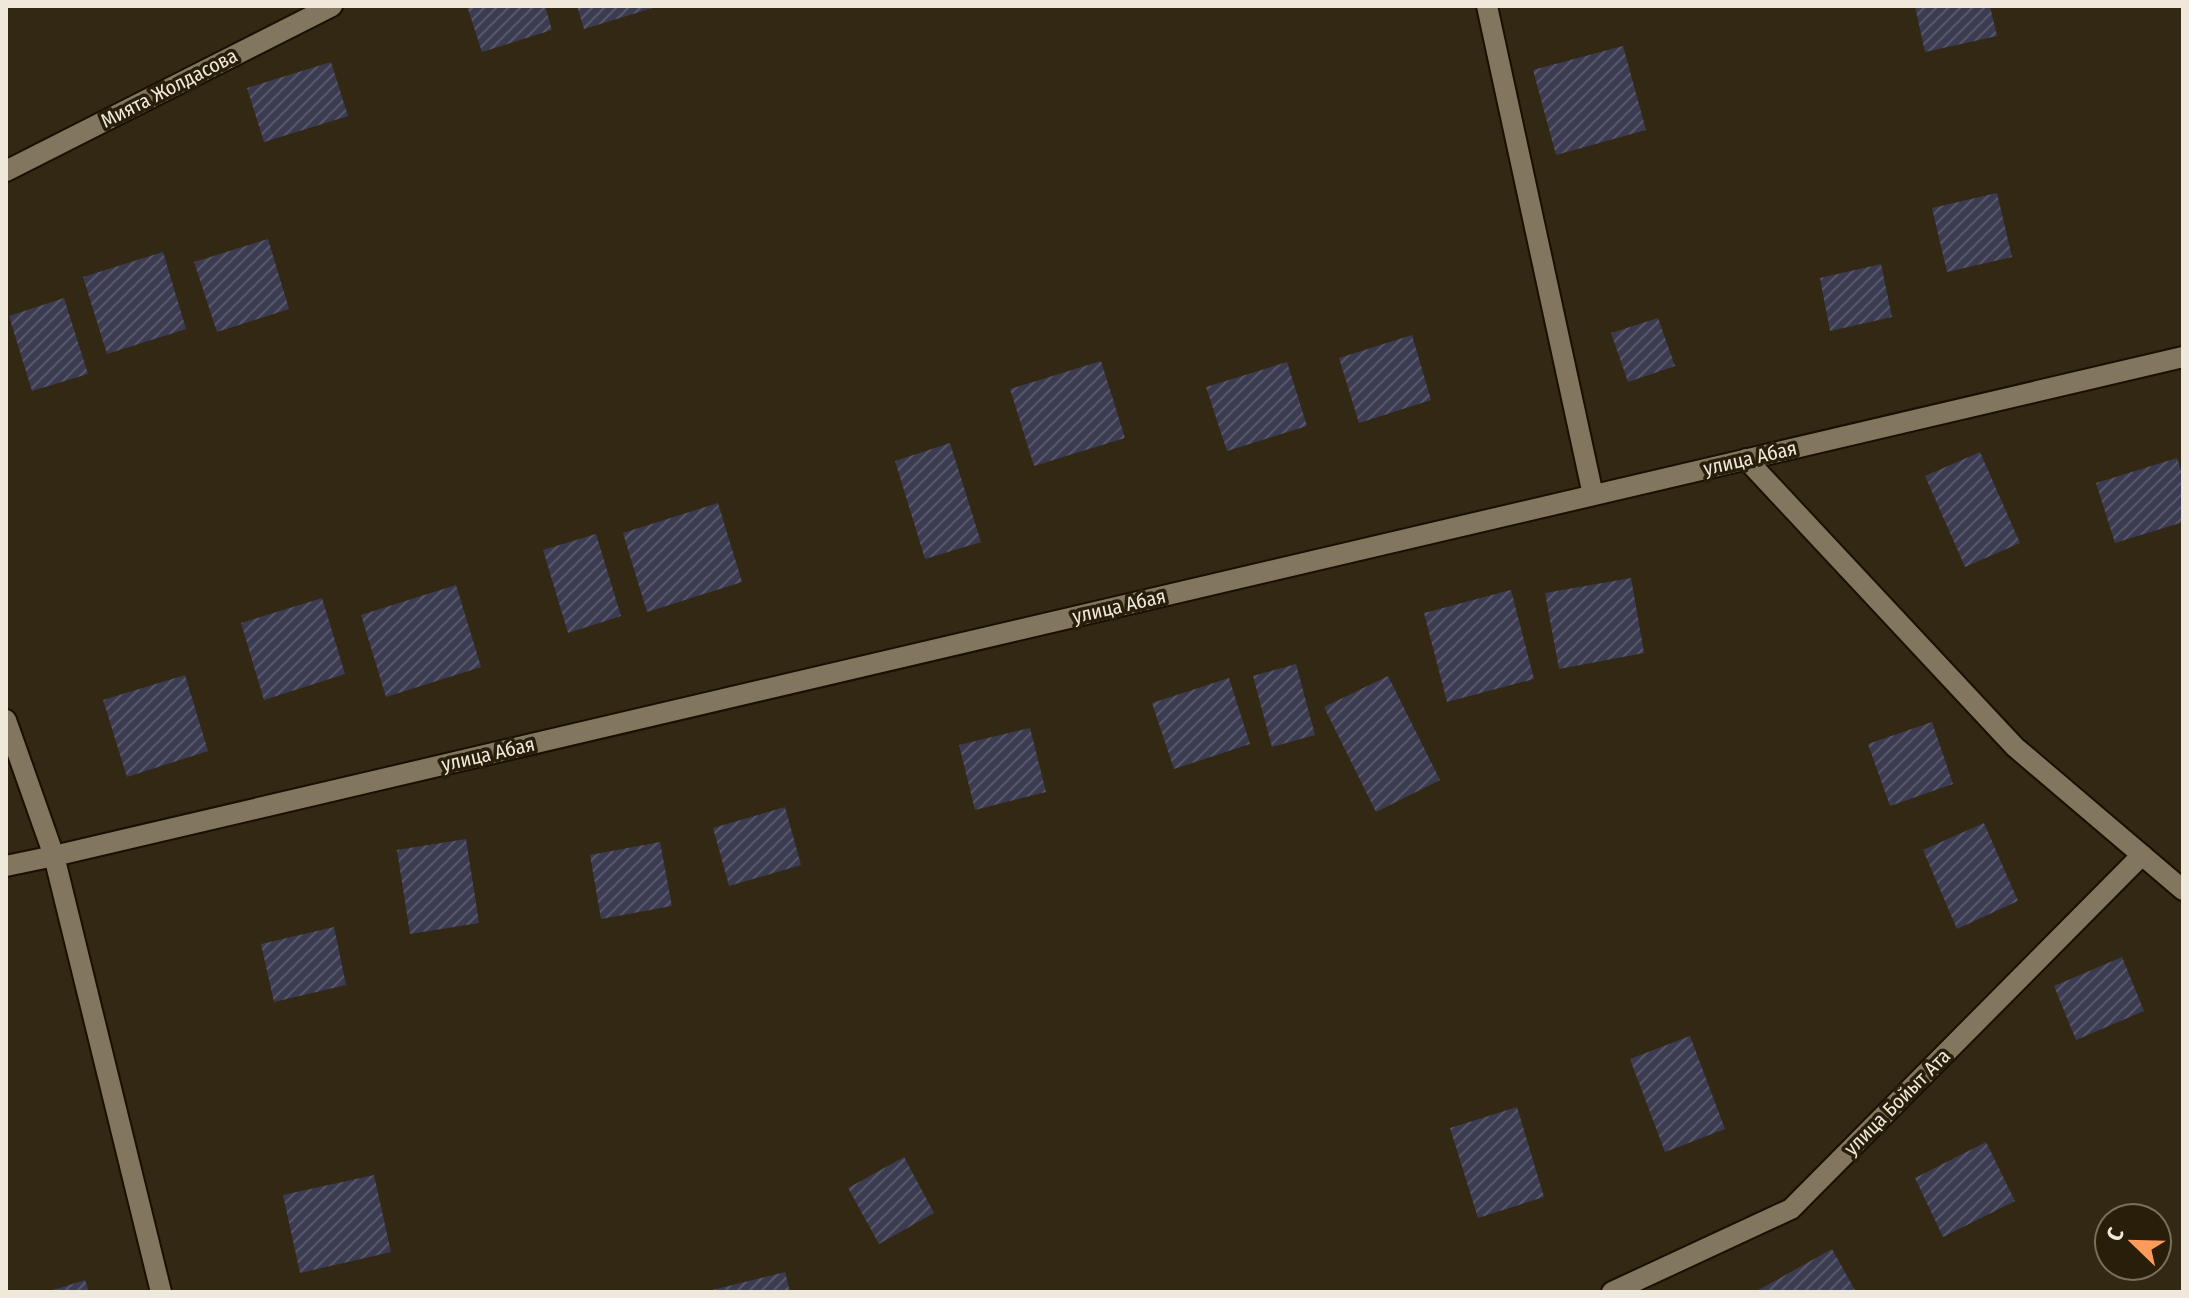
<svg xmlns="http://www.w3.org/2000/svg" width="2189" height="1298" viewBox="0 0 2189 1298" font-family="'Fira Sans Condensed',sans-serif">
  <style>
    .building { fill: url(#building-hatch) }
    .lines { fill: none; stroke-linecap: round; stroke-linejoin: round }
    .lane-casing { stroke: #191000; stroke-width: 24 }
    .street-casing { stroke: #191000; stroke-width: 24 }
    .secondary-casing { stroke: #191000; stroke-width: 24 }
    .lane { stroke: #82765f; stroke-width: 20 }
    .street { stroke: #82765f; stroke-width: 20 }
    .secondary { stroke: #82765f; stroke-width: 20 }
    .labels { text-anchor: middle; dominant-baseline: central; stroke-width: 7; stroke-linejoin: round; paint-order: stroke }
    .street-label { font-size: 20px; fill: #efe9dc; stroke: #281e09 }
  </style>
  <defs>
    <pattern id="building-hatch" width="6" height="6" patternUnits="userSpaceOnUse" patternTransform="scale(2)"><rect width="6" height="6" fill="#3b3c52"/><path d="M-1 1l2-2M0 6l6-6M5 7l2-2" fill="none" stroke="#58586a"/></pattern>
  </defs>
  <rect width="100%" height="100%" fill="#322813"/>
  <g class="building">
    <polygon points="467,6 545,6 552,30 482,52"/>
    <polygon points="577,6 656,6 656,7 584,29"/>
    <polygon points="1915,6 1990,6 1997,36 1925,52"/>
    <polygon points="1623,46 1646,130 1556,155 1533,70"/>
    <polygon points="331,62 348,116 264,142 247,88"/>
    <polygon points="1997,193 2012,257 1947,272 1932,208"/>
    <polygon points="268,239 289,309 217,332 194,262"/>
    <polygon points="163,252 186,329 107,354 83,277"/>
    <polygon points="1881,264 1892,317 1830,331 1820,278"/>
    <polygon points="64,298 88,374 32,391 9,316"/>
    <polygon points="1658,318 1675,366 1628,382 1611,333"/>
    <polygon points="1412,335 1431,400 1359,423 1339,358"/>
    <polygon points="1101,361 1125,438 1034,466 1010,389"/>
    <polygon points="1287,362 1307,426 1227,451 1206,387"/>
    <polygon points="950,443 981,542 925,559 895,461"/>
    <polygon points="1980,452 2020,543 1965,567 1925,476"/>
    <polygon points="2177,458 2183,477 2183,522 2115,543 2096,483"/>
    <polygon points="718,503 742,582 647,612 623,533"/>
    <polygon points="596,534 621,616 568,633 543,550"/>
    <polygon points="1631,578 1644,653 1559,669 1545,593"/>
    <polygon points="456,585 481,667 386,697 361,615"/>
    <polygon points="1511,590 1534,679 1447,702 1424,613"/>
    <polygon points="322,598 345,674 264,700 241,623"/>
    <polygon points="1296,664 1315,735 1272,747 1253,676"/>
    <polygon points="185,675 208,751 127,777 103,700"/>
    <polygon points="1388,676 1440,780 1376,812 1324,707"/>
    <polygon points="1229,678 1250,744 1174,769 1152,703"/>
    <polygon points="1932,722 1953,784 1890,806 1868,744"/>
    <polygon points="1030,728 1046,792 975,810 959,745"/>
    <polygon points="785,807 801,865 729,886 713,828"/>
    <polygon points="1984,823 2018,901 1957,929 1923,850"/>
    <polygon points="466,839 479,923 410,934 397,850"/>
    <polygon points="660,842 672,906 601,919 590,855"/>
    <polygon points="334,927 346,985 274,1002 261,944"/>
    <polygon points="2122,957 2144,1011 2076,1040 2054,986"/>
    <polygon points="1690,1036 1725,1129 1665,1152 1630,1059"/>
    <polygon points="1517,1107 1544,1197 1478,1218 1450,1128"/>
    <polygon points="1986,1142 2015,1201 1943,1237 1915,1178"/>
    <polygon points="904,1157 934,1213 879,1244 848,1188"/>
    <polygon points="374,1175 391,1252 300,1273 283,1195"/>
    <polygon points="1832,1249 1856,1292 1755,1292"/>
    <polygon points="785,1272 790,1292 709,1292 708,1291"/>
    <polygon points="85,1280 89,1292 50,1292 50,1291"/>
  </g>
  <g class="lines">
    <defs>
      <polyline id="lane" points="54,856 161,1292"/>
      <g id="street">
        <polyline points="1487,6 1593,495"/>
        <polyline points="1746,459 2015,747 2183,890"/>
        <polyline points="54,856 2183,357"/>
        <polyline points="1612,1292 1791,1209 2142,855"/>
      </g>
      <g id="secondary">
        <polyline points="6,171 332,6"/>
        <polyline points="6,720 54,856 6,866"/>
      </g>
    </defs>
    <use href="#lane" class="lane-casing"/>
    <use href="#street" class="street-casing"/>
    <use href="#secondary" class="secondary-casing"/>
    <use href="#lane" class="lane"/>
    <use href="#street" class="street"/>
    <use href="#secondary" class="secondary"/>
  </g>
  <g class="labels">
    <g class="street-label">
      <text transform="translate(169 88) rotate(-27)">Мията Жолдасова</text>
      <text transform="translate(1750 458) rotate(-13)">улица Абая</text>
      <text transform="translate(1119 606) rotate(-13)">улица Абая</text>
      <text transform="translate(488 754) rotate(-13)">улица Абая</text>
      <text transform="translate(1897 1102) rotate(-45)">улица Бойыт Ата</text>
    </g>
  </g>
  <rect width="2189" height="1298" fill="none" stroke="#efe9dc" stroke-width="16"/>
  <g transform="translate(2133 1242) rotate(293)"><circle r="38" fill="#281e09" stroke="#786f5d" stroke-width="2"/>
  <path d="M0-6L14 30L0 20L-14 30Z" fill="#ff9b5a"/>
  <text y="-12" font-size="22" font-weight="bold" text-anchor="middle" fill="#efe9dc">С</text>
  </g>
</svg>
